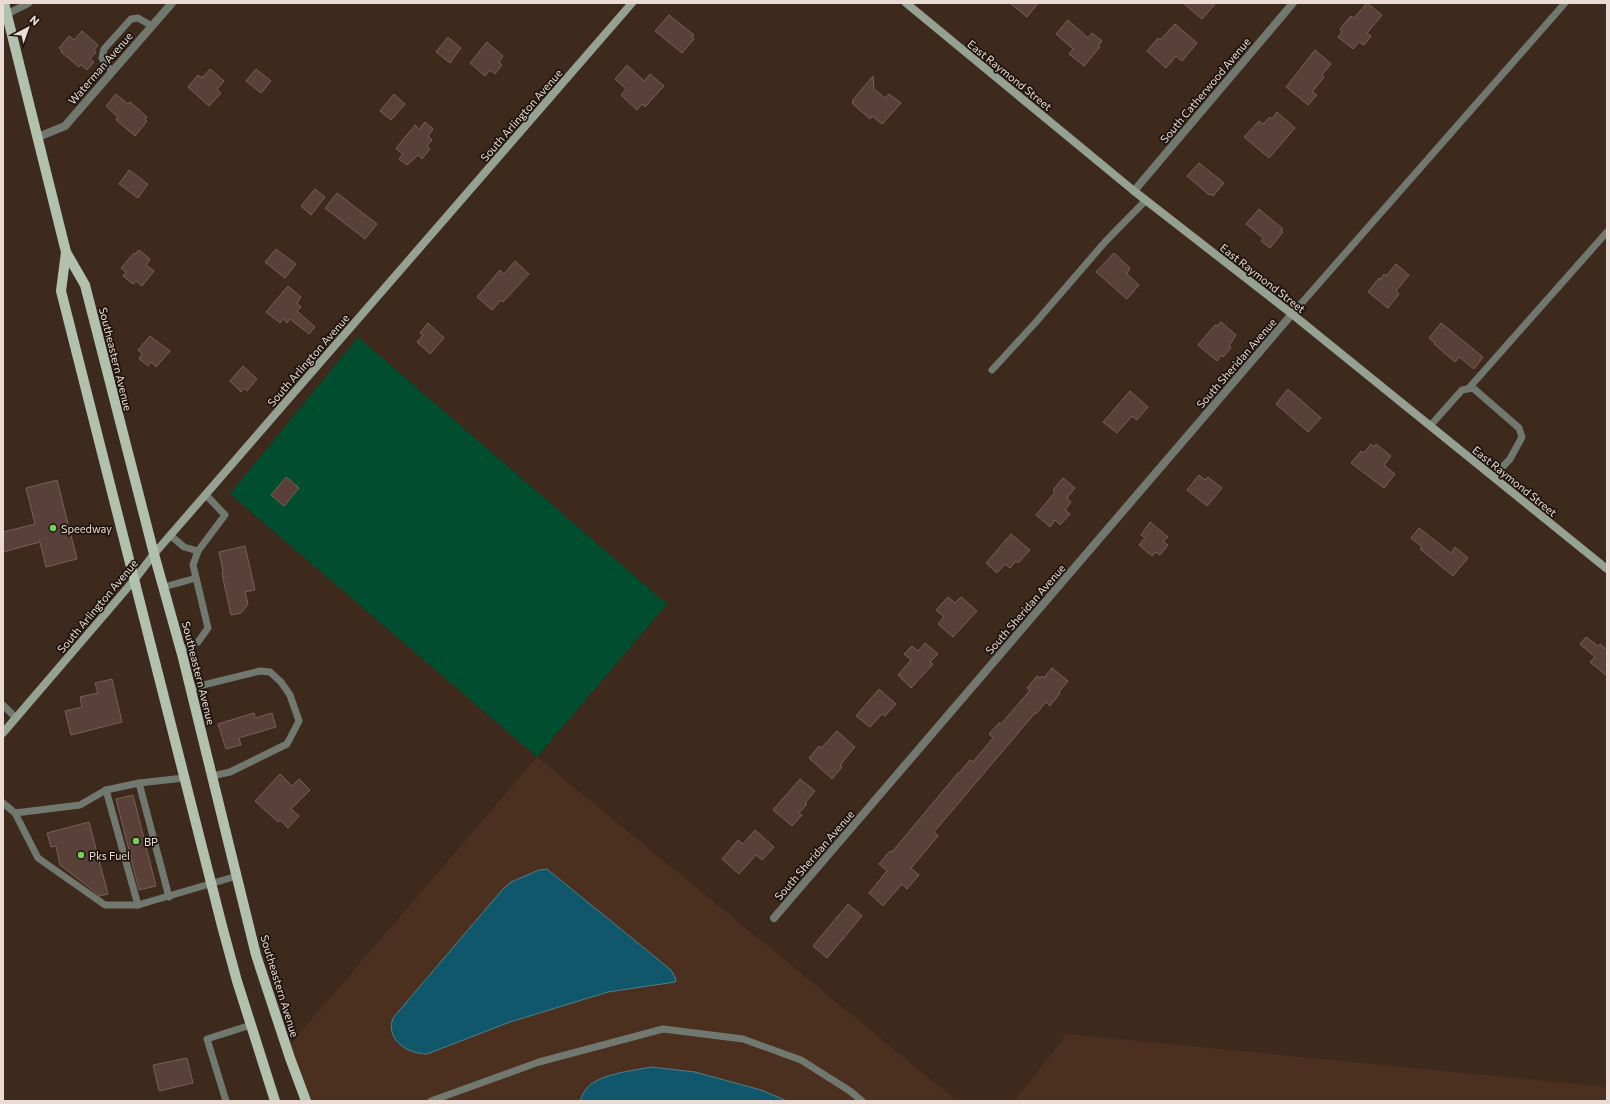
<svg xmlns="http://www.w3.org/2000/svg" width="1610" height="1104" viewBox="0 0 1610 1104" font-family="Commissioner,sans-serif">
  <style>
    .built { fill: #4b2f1f }
    .green { fill: #004d30 }
    .water { fill: #11576b; stroke: #527f8a }
    .building { fill: #594038; stroke: #7b5f58 }
    .lines { fill: none; stroke-linecap: round; stroke-linejoin: round }
    .service { stroke: #70786f; stroke-width: 7 }
    .minor { stroke: #70786f; stroke-width: 8 }
    .secondary { stroke: #95a293; stroke-width: 8 }
    .primary { stroke: #b1c1ae; stroke-width: 10 }
    .poi-dot { fill: #76d25a; stroke: #1e140f; stroke-width: 1.5 }
    .labels { text-anchor: middle; dominant-baseline: central; stroke-width: 3.5; stroke-linejoin: round; paint-order: stroke }
    .street-label { font-size: 11px; fill: #eadbd4; stroke: #1e140f }
    .poi-label { font-size: 11px; fill: #eadbd4; stroke: #1e140f; text-anchor: start }
  </style>
  <rect width="100%" height="100%" fill="#3e291d"/>
  <g class="built">
    <polygon points="537,757 957,1101 311,1101 287,1048"/>
    <polygon points="1067,1034 1607,1087 1607,1101 1014,1101"/>
  </g>
  <polygon class="green" points="358,337 667,604 537,757 230,494"/>
  <g class="water">
    <path d="M547,869L671,970L676,979L675,982L608,992L510,1022L427,1054C408,1054 385,1040 393,1018L502,890L511,882L539,870Z"/>
    <path d="M651,1067L695,1072L761,1090L787,1101H580C581,1098 582,1095 584,1092C594,1074 632,1071 651,1067Z"/>
  </g>
  <g class="building">
    <polygon points="1010,3 1038,3 1027,17"/>
    <polygon points="1183,3 1216,3 1202,19"/>
    <polygon points="1367,3 1382,15 1367,33 1371,36 1364,45 1359,42 1353,49 1338,37 1342,32 1340,29 1351,16 1354,18"/>
    <polygon points="669,15 694,35 692,37 694,39 682,53 655,31"/>
    <polygon points="1068,20 1088,38 1092,33 1102,41 1098,46 1100,47 1084,66 1069,54 1073,49 1056,34"/>
    <polygon points="1175,24 1197,43 1182,61 1176,56 1166,68 1147,51 1158,38 1160,40"/>
    <polygon points="82,31 98,45 94,50 96,52 90,59 94,62 87,70 81,65 79,67 61,52 62,51 59,48 69,36 74,40"/>
    <polygon points="448,37 461,48 450,63 436,52"/>
    <polygon points="487,42 503,56 499,62 502,65 495,74 490,70 485,76 470,63"/>
    <polygon points="1315,50 1331,64 1322,75 1324,77 1312,92 1317,95 1308,105 1286,87"/>
    <polygon points="627,65 644,81 650,74 664,86 645,107 642,104 637,110 621,95 626,89 615,79"/>
    <polygon points="210,69 224,81 217,89 221,93 209,106 188,87 198,75 202,78"/>
    <polygon points="256,69 271,81 261,93 246,81"/>
    <polygon points="873,76 874,89 885,98 889,94 901,103 882,124 872,116 870,119 852,103 853,102 852,101"/>
    <polygon points="116,94 128,104 130,102 147,117 145,119 147,121 135,136 116,120 118,117 106,106"/>
    <polygon points="394,94 405,104 391,120 380,111"/>
    <polygon points="1277,112 1295,128 1269,158 1244,137 1259,121 1263,124 1270,117 1272,119"/>
    <polygon points="425,122 433,129 428,136 432,140 427,146 430,149 422,159 418,155 407,165 399,159 403,154 396,149 397,147 415,125 419,129"/>
    <polygon points="1199,163 1224,183 1213,196 1210,194 1209,195 1187,176"/>
    <polygon points="129,170 148,184 138,198 119,184"/>
    <polygon points="315,189 325,197 311,215 301,206"/>
    <polygon points="337,193 377,224 365,239 325,208"/>
    <polygon points="1259,209 1283,229 1281,231 1283,232 1270,248 1261,241 1263,238 1246,224"/>
    <polygon points="276,249 296,264 285,278 265,262"/>
    <polygon points="139,250 150,259 146,265 154,271 142,286 136,281 133,284 123,276 126,272 121,268 134,253 135,254"/>
    <polygon points="1114,253 1130,268 1127,274 1139,285 1127,299 1096,272"/>
    <polygon points="515,261 529,274 503,302 501,300 492,310 477,297 500,270 504,274"/>
    <polygon points="1396,264 1409,275 1396,291 1399,294 1388,308 1368,292 1379,278 1381,279 1384,274 1386,276"/>
    <polygon points="288,286 301,297 297,303 301,307 297,311 315,327 309,334 290,319 287,323 283,319 280,323 266,312"/>
    <polygon points="1221,322 1236,335 1229,346 1231,348 1223,357 1221,355 1217,361 1198,345 1215,325 1217,326"/>
    <polygon points="428,323 444,338 430,354 417,342 423,335 420,333"/>
    <polygon points="1441,323 1483,357 1474,369 1459,357 1455,362 1434,344 1435,343 1429,338"/>
    <polygon points="150,336 170,351 156,367 151,362 148,366 139,359 142,354 138,350"/>
    <polygon points="243,366 257,379 247,391 244,388 241,392 230,381"/>
    <polygon points="1288,389 1321,418 1308,432 1276,404"/>
    <polygon points="1130,391 1148,407 1137,420 1132,416 1117,433 1103,422"/>
    <polygon points="1371,444 1375,447 1376,444 1391,456 1384,465 1395,474 1384,488 1351,463 1361,451 1364,453"/>
    <polygon points="1199,475 1205,480 1208,477 1222,488 1207,506 1187,490"/>
    <polygon points="286,477 299,488 284,506 271,495"/>
    <polygon points="1063,478 1075,488 1067,498 1071,502 1065,510 1070,514 1060,525 1055,520 1050,527 1036,515 1055,492 1053,490"/>
    <polygon points="57,480 77,559 46,567 40,542 3,552 3,532 35,524 26,488"/>
    <polygon points="1150,522 1168,537 1163,541 1168,545 1160,555 1156,552 1152,556 1139,545 1145,538 1141,535"/>
    <polygon points="1419,528 1451,553 1455,547 1468,558 1453,576 1420,549 1422,547 1411,538"/>
    <polygon points="1011,534 1030,550 1018,563 1016,561 1010,568 1005,564 997,573 986,563"/>
    <polygon points="245,546 255,590 245,592 248,604 241,613 231,615 222,574 223,571 219,552"/>
    <polygon points="948,597 955,603 961,597 977,611 953,637 938,624 944,617 936,610"/>
    <polygon points="1586,637 1598,646 1600,644 1607,650 1607,676 1590,662 1595,657 1580,644"/>
    <polygon points="925,643 938,654 930,662 933,664 911,688 898,675 911,660 904,654 912,646 918,651"/>
    <polygon points="1052,668 1068,681 1059,692 1060,693 1050,706 1046,702 1036,714 1035,713 934,832 938,836 911,868 919,875 907,889 902,884 883,906 869,893 887,871 879,864 890,851 892,852 958,773 959,773 970,760 973,762 993,738 989,734 999,723 1001,724 1021,701 1030,690 1027,688 1037,676 1040,678 1042,676 1044,678"/>
    <polygon points="112,679 122,722 71,735 65,711 82,707 80,697 98,693 95,683"/>
    <polygon points="879,689 896,704 885,716 882,714 870,727 856,716"/>
    <polygon points="254,713 255,718 272,713 276,727 239,738 241,745 226,749 218,724"/>
    <polygon points="837,731 855,747 840,765 842,767 832,779 809,758 819,746 821,748"/>
    <polygon points="280,774 292,786 299,779 310,790 291,809 299,816 288,828 280,820 278,822 255,801"/>
    <polygon points="800,779 815,791 805,803 807,804 799,813 802,815 792,826 773,810"/>
    <polygon points="133,795 156,886 139,890 116,799"/>
    <polygon points="89,822 108,894 100,896 60,865 56,846 51,847 47,833"/>
    <polygon points="755,830 774,847 762,860 756,855 739,874 722,859 738,840 743,844"/>
    <polygon points="848,904 862,916 827,958 813,946"/>
    <polygon points="187,1058 193,1083 159,1091 153,1065"/>
  </g>
  <g class="lines">
    <g class="service">
      <polyline points="7,14 29,3"/>
      <polyline points="113,71 106,65 102,58 104,49 131,19 138,18 152,26"/>
      <polyline points="1292,314 1565,3"/>
      <polyline points="992,370 1036,322 1105,242 1146,200"/>
      <polyline points="1469,388 1607,232"/>
      <polyline points="1430,426 1462,390 1473,388 1519,428 1522,437 1510,459 1493,477"/>
      <polyline points="171,536 184,547 198,551"/>
      <polyline points="164,587 196,578"/>
      <polyline points="181,650 198,642 208,628 193,565 198,551 225,515 206,495"/>
      <polyline points="191,688 260,671 270,672 281,682 290,695 299,721 287,744 230,772 212,776"/>
      <polyline points="3,705 16,718"/>
      <polyline points="184,778 139,783 106,790 138,905 237,876"/>
      <polyline points="139,783 169,897"/>
      <polyline points="3,803 15,813 38,858 105,905 138,905"/>
      <polyline points="15,813 80,805 106,790"/>
      <polyline points="226,1101 207,1039 251,1025"/>
      <polyline points="431,1101 539,1062 663,1029 743,1039 801,1060 850,1091 862,1101"/>
    </g>
    <g class="minor">
      <polyline points="38,137 65,126 172,3"/>
      <polyline points="1134,191 1293,3"/>
      <polyline points="774,918 1292,314"/>
    </g>
    <g class="secondary">
      <polyline points="906,3 1134,191 1292,314 1607,569"/>
      <polyline points="3,733 135,579 154,554 632,3"/>
    </g>
    <g class="primary">
      <polyline points="4,3 66,252 85,285 154,554 183,658 256,955 290,1058 306,1101"/>
      <polyline points="66,252 61,291 222,926 237,981 275,1101"/>
    </g>
  </g>
  <g class="poi-dot">
    <circle cx="53" cy="528" r="4"/>
    <circle cx="136" cy="841" r="4"/>
    <circle cx="81" cy="855" r="4"/>
  </g>
  <g class="labels">
    <g class="street-label">
      <text transform="translate(100 68) rotate(-49)">Waterman Avenue</text>
      <text transform="translate(1010 75) rotate(39)">East Raymond Street</text>
      <text transform="translate(1205 90) rotate(-50)">South Catherwood Avenue</text>
      <text transform="translate(521 115) rotate(-49)">South Arlington Avenue</text>
      <text transform="translate(1263 278) rotate(38)">East Raymond Street</text>
      <text transform="translate(116 359) rotate(76)">Southeastern Avenue</text>
      <text transform="translate(308 360) rotate(-49)">South Arlington Avenue</text>
      <text transform="translate(1236 363) rotate(-49)">South Sheridan Avenue</text>
      <text transform="translate(1515 481) rotate(39)">East Raymond Street</text>
      <text transform="translate(97 606) rotate(-50)">South Arlington Avenue</text>
      <text transform="translate(1025 609) rotate(-49)">South Sheridan Avenue</text>
      <text transform="translate(199 673) rotate(76)">Southeastern Avenue</text>
      <text transform="translate(814 855) rotate(-49)">South Sheridan Avenue</text>
      <text transform="translate(280 986) rotate(73)">Southeastern Avenue</text>
    </g>
    <g class="poi-label">
      <text x="61" y="528">Speedway</text>
      <text x="144" y="841">BP</text>
      <text x="89" y="855">Pks Fuel</text>
    </g>
  </g>
  <rect width="1610" height="1104" fill="none" stroke="#eadbd4" stroke-width="8"/>
  <g transform="translate(28 28) rotate(41)" stroke="#1e140f" stroke-width="3" paint-order="stroke">
  <path d="M0-3L7 15L0 10L-7 15Z" fill="#eadbd4"/>
  <text y="-6" font-size="11" font-weight="bold" text-anchor="middle" fill="#eadbd4">N</text>
  </g>
</svg>
